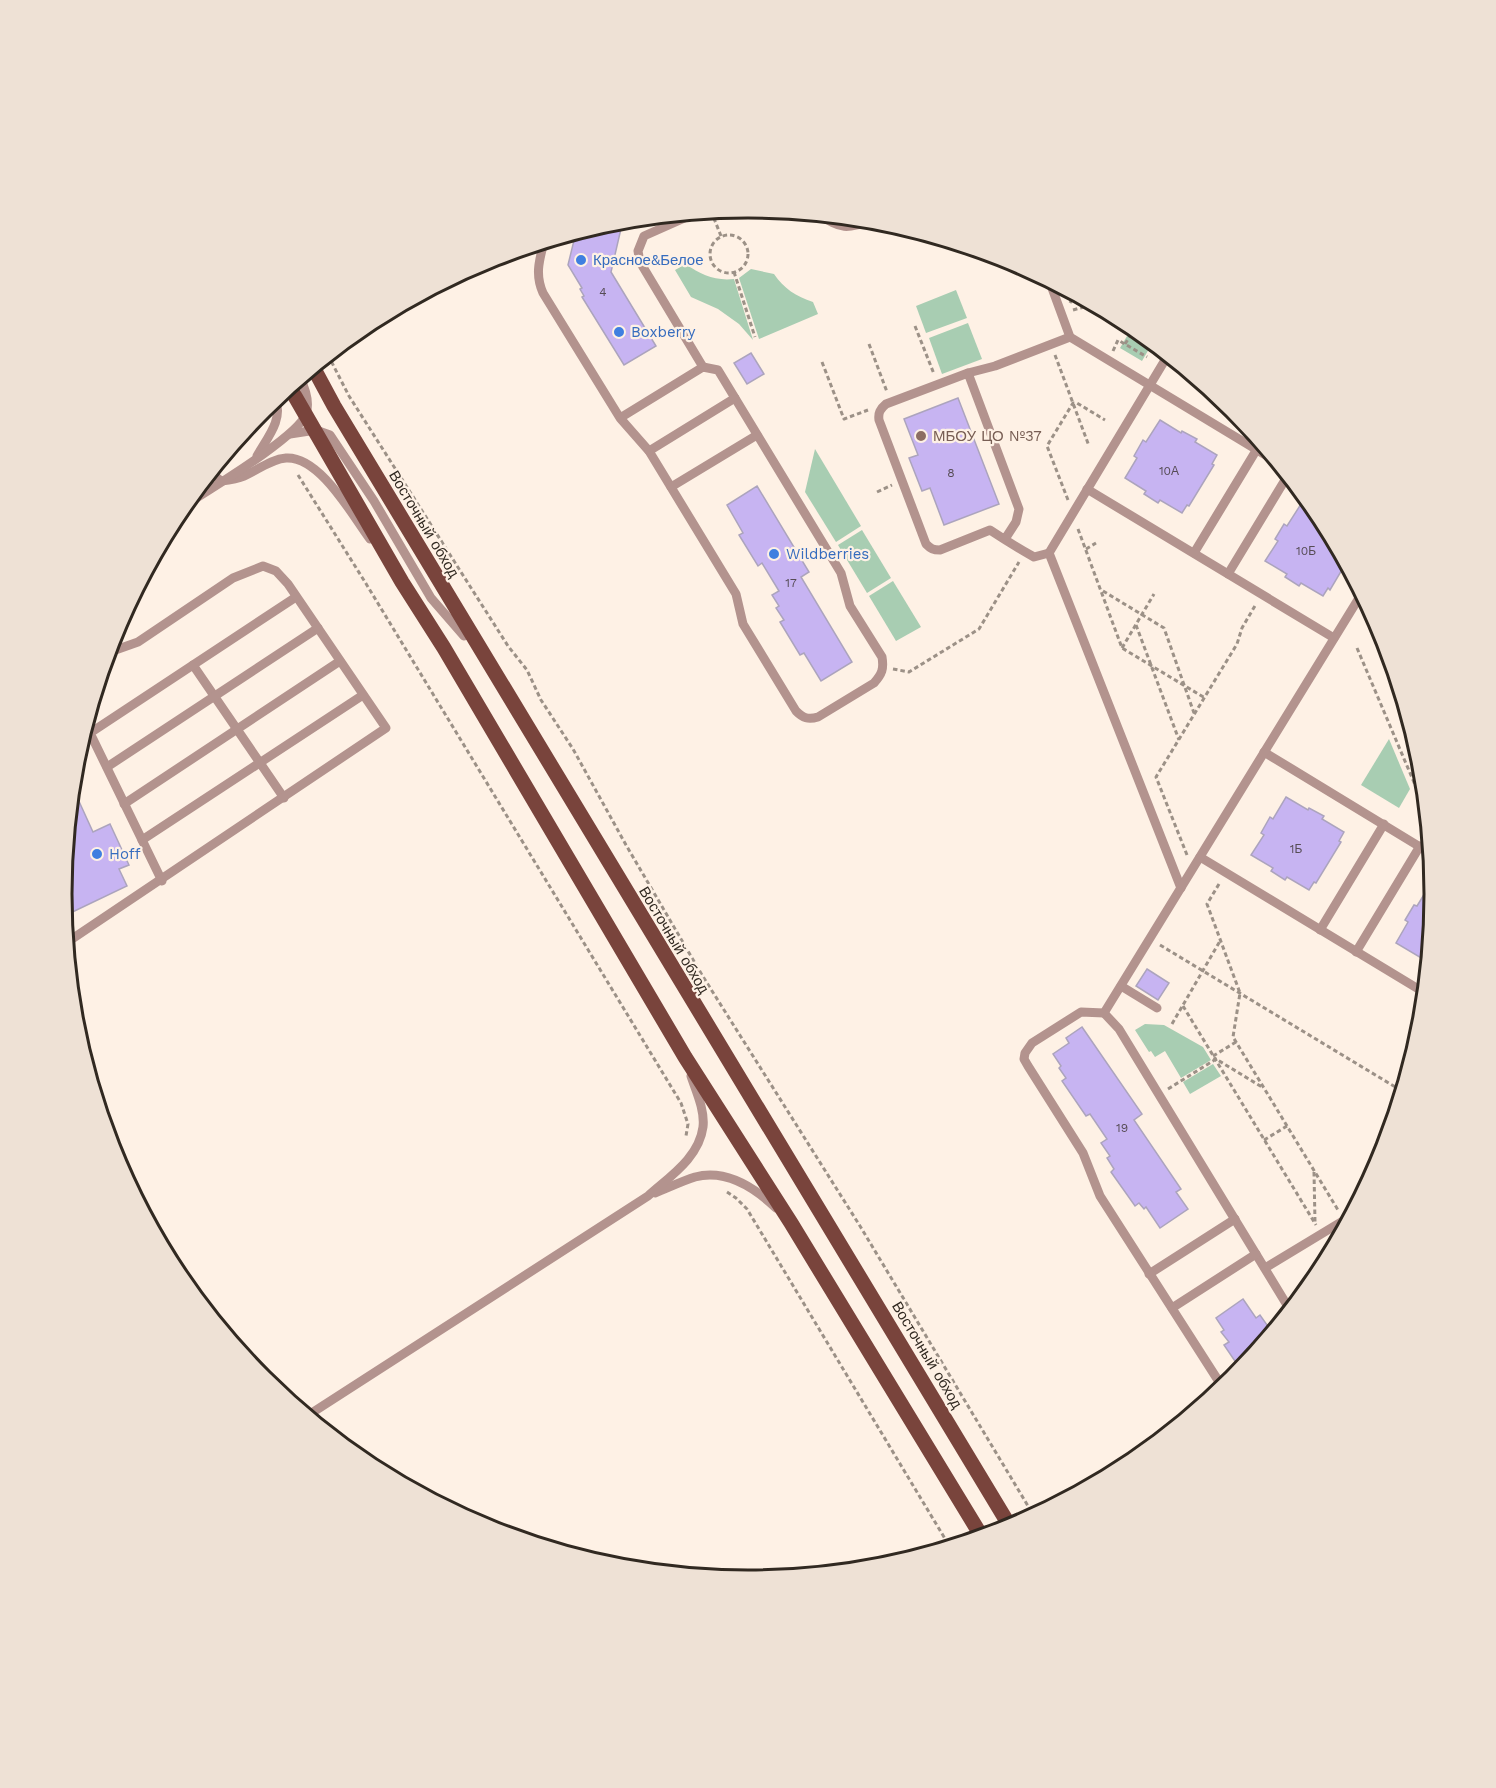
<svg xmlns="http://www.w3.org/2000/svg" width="1496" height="1788" viewBox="0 0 1496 1788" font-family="'Work Sans',sans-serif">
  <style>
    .green { fill: #a8cdb2 }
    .building { fill: #c7b4f2; stroke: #aca4bd; stroke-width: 1.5 }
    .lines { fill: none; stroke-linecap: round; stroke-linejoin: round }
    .path { stroke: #9c9187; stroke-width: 3; stroke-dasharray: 4.5 3; stroke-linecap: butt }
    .service { stroke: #b3938e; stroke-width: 9 }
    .primary { stroke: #79443c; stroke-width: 15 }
    .shop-dot { fill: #3f7fe0; stroke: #fef1e5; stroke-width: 2 }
    .education-dot { fill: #8d6e63; stroke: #fef1e5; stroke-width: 2 }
    .labels { text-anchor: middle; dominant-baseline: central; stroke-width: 4.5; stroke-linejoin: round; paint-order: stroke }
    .number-label { font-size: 12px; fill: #564c55 }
    .shop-label { font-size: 15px; fill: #366cbe; stroke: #fef1e5; text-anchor: start }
    .education-label { font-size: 15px; fill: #785e54; stroke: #fef1e5; text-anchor: start }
    .street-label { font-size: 15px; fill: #312921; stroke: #fef1e5 }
    .rim { fill: none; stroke: #312921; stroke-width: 3 }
  </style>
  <rect width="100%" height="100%" fill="#fef1e5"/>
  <g class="green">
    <path d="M686,264C701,275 715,281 734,279L753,340L739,324L718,309L691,297L675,270Z"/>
    <path d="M751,269L774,274C784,289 796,296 813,302L818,314L759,339L739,278Z"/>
    <polygon points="956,290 967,318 926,333 916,306"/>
    <polygon points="968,323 982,359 942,374 929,338"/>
    <polygon points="1128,323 1153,342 1142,361 1120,348 1130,331"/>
    <polygon points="815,449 861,526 836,542 805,492"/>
    <polygon points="862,530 891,578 867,593 838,545"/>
    <polygon points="893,581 921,627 896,641 869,596"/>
    <polygon points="1389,739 1410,789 1399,808 1361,785"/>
    <polygon points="1145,1024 1164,1025 1203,1047 1211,1060 1181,1078 1165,1051 1155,1057 1151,1051 1149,1052 1135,1030"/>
    <polygon points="1213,1064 1221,1076 1190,1094 1183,1082"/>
  </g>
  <g class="building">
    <polygon points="623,220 611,272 656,346 624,365 582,297 584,296 580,289 582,288 568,265 576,232"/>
    <polygon points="751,353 764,374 747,384 734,363"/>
    <polygon points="958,398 999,504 944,525 930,488 922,491 909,458 918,455 904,419"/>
    <polygon points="1160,420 1181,433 1182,431 1197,439 1195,442 1217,455 1212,464 1214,465 1189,506 1187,505 1182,513 1160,500 1158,503 1144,494 1146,491 1125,478 1137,458 1134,456 1143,440 1146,442"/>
    <polygon points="757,486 809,572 801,577 852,662 821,681 804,653 800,655 780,622 784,620 776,608 779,606 772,595 779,591 762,563 758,566 739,535 743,533 727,505"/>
    <polygon points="1301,504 1321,516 1346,563 1330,590 1328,588 1323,596 1301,583 1299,586 1285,577 1287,574 1265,561 1278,541 1275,539 1284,524 1287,526"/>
    <polygon points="72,786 93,832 110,824 129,865 119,869 127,886 64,916 62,894"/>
    <polygon points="1286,797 1308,810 1309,808 1324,816 1322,819 1344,832 1339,841 1341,842 1316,883 1314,882 1309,890 1287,877 1285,880 1271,871 1273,868 1251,855 1264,835 1261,833 1270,817 1273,819"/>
    <polygon points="1433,880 1434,894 1428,962 1396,943 1408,922 1405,920 1414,905 1417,906"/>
    <polygon points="1147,969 1169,983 1158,1000 1136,986"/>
    <polygon points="1082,1027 1142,1114 1134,1120 1181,1189 1176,1192 1188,1209 1160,1228 1146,1207 1144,1209 1139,1203 1135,1206 1111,1172 1114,1169 1107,1158 1110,1156 1101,1143 1107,1139 1090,1114 1086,1116 1062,1081 1066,1078 1059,1068 1061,1066 1053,1054 1069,1043 1066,1038"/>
    <polygon points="1243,1299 1256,1318 1260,1315 1272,1332 1241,1370 1224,1345 1229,1342 1221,1332 1224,1330 1216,1318"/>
  </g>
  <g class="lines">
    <g class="path">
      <polyline points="711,211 721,236"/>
      <circle cx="729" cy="254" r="19"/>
      <polyline points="734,272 755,337"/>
      <polyline points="1070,303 1075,294"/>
      <polyline points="1073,310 1094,304"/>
      <polyline points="915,326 934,374"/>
      <polyline points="869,344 887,392"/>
      <polyline points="1125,344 1134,330 1132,326"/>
      <polyline points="1113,351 1118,340 1147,357"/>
      <polyline points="328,355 349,396 508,646 527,670 541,700 573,749 626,845 702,975 860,1226 1034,1516"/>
      <polyline points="1055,355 1089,446"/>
      <polyline points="822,362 844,419 868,410"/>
      <polyline points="298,475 365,582 681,1103 688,1124 686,1136"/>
      <polyline points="877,492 892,485"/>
      <polyline points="1068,500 1047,446 1073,403 1077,403 1105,420"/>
      <polyline points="1078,529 1122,648 1205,698"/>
      <polyline points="1086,549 1096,543"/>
      <polyline points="1103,591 1164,628 1194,713"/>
      <polyline points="1136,625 1179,740"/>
      <polyline points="1122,648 1154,594"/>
      <polyline points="1357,648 1427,813"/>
      <polyline points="893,669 909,672 979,629 1019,562"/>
      <polyline points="1187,855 1156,777 1237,644 1242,628 1256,604"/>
      <polyline points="1219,884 1207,904 1240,993 1233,1037 1338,1210"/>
      <polyline points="1160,945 1402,1091"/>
      <polyline points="1183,1006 1316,1225"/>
      <polyline points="1172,1024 1220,941"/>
      <polyline points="1213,1056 1236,1042"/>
      <polyline points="1168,1089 1216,1059 1262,1087"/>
      <polyline points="1264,1140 1287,1126"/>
      <polyline points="1314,1172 1315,1222"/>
      <polyline points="727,1192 736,1198 747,1209 950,1547"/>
      <polyline points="1327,1243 1332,1251"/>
    </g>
    <g class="service">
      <polyline points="698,212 644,236 638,251 640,262 703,367"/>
      <path d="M818,214C842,229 846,230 872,220"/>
      <path d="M544,242C539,261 535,275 543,293L620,418L649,451L736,594L743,624L796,711C803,718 808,720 818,717L874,683C882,674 884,669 882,657L850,606L841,573L718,370L703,367L620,418"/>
      <polyline points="1049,280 1070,337 1277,462"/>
      <polyline points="1168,355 1049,553 1181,888"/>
      <polyline points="968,373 995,366 1070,337"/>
      <polyline points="290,434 316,430 330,435 374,501 431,598 464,636"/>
      <polyline points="649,451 735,398"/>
      <path d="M257,456C267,438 284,419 275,399"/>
      <path d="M210,472L221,481C229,480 237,479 244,476C258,470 271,459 286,458C320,456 352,515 370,539"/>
      <polyline points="671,487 757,435"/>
      <polyline points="1087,489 1334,638"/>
      <path d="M181,508C205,492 298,437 306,414C310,402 305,388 300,378"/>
      <path d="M1005,539L1016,522L1019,509L968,373L886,404C880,409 878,413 879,420L926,544C931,549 933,550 940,550L990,530C1005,540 1020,549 1034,557L1049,553"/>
      <polyline points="1194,553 1257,449"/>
      <polyline points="1228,574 1288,475"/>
      <polyline points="193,665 284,798"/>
      <polyline points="1264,752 1430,853"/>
      <polyline points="107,767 318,628"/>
      <polyline points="124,804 340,661"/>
      <polyline points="142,840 363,695"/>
      <polyline points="1200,857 1425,993"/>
      <polyline points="162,881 90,733 296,597"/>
      <polyline points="1320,930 1384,824"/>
      <polyline points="66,943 386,728 288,584 276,571 263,566 233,578 138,642 107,653"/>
      <polyline points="1356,952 1420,846"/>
      <polyline points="1121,986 1157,1008"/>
      <polyline points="1104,1013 1119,1029 1290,1310"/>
      <path d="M655,1193C668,1188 682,1181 695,1177C726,1169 755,1188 776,1208"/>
      <polyline points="1265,1268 1351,1216"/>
      <polyline points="1149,1274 1235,1219"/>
      <polyline points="1172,1308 1256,1254"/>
      <polyline points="1223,1388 1100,1196 1083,1153 1028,1066 1024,1059 1025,1053 1032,1043 1081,1012 1104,1013 1362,593"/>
      <path d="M307,1416L648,1196C669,1177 699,1158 703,1127C705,1110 696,1091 691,1076"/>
    </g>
    <g class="primary">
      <path d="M313,367L334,406C557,782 784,1155 1011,1528"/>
      <polyline points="289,386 402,582 444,648 685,1057 791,1223 982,1537"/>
    </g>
  </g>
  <g class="shop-dot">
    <circle cx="581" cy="260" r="6"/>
    <circle cx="619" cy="332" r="6"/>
    <circle cx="774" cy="554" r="6"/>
    <circle cx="97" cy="854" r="6"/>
  </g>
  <circle class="education-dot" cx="921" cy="436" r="6"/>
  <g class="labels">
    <g class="number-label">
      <text x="603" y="292">4</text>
      <text x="1169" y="471">10А</text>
      <text x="951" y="473">8</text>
      <text x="1306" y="551">10Б</text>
      <text x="791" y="583">17</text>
      <text x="1296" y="849">1Б</text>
      <text x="1122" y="1128">19</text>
    </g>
    <g class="shop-label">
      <text x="593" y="260">Красное&amp;Белое</text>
      <text x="631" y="332">Boxberry</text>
      <text x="786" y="554">Wildberries</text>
      <text x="109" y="854">Hoff</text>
    </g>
    <g class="education-label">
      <text x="933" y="436">МБОУ ЦО №37</text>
    </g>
    <g class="street-label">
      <text transform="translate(424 524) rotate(59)">Восточный обход</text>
      <text transform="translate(674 940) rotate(59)">Восточный обход</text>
      <text transform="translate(927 1355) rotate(59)">Восточный обход</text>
    </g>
  </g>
  <path d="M0 0H1496V1788H0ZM72 894a676 676 0 1 1 1352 0a676 676 0 1 1-1352 0Z" fill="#eee1d5" fill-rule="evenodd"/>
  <path class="rim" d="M72 894a676 676 0 1 1 1352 0a676 676 0 1 1-1352 0Z"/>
</svg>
